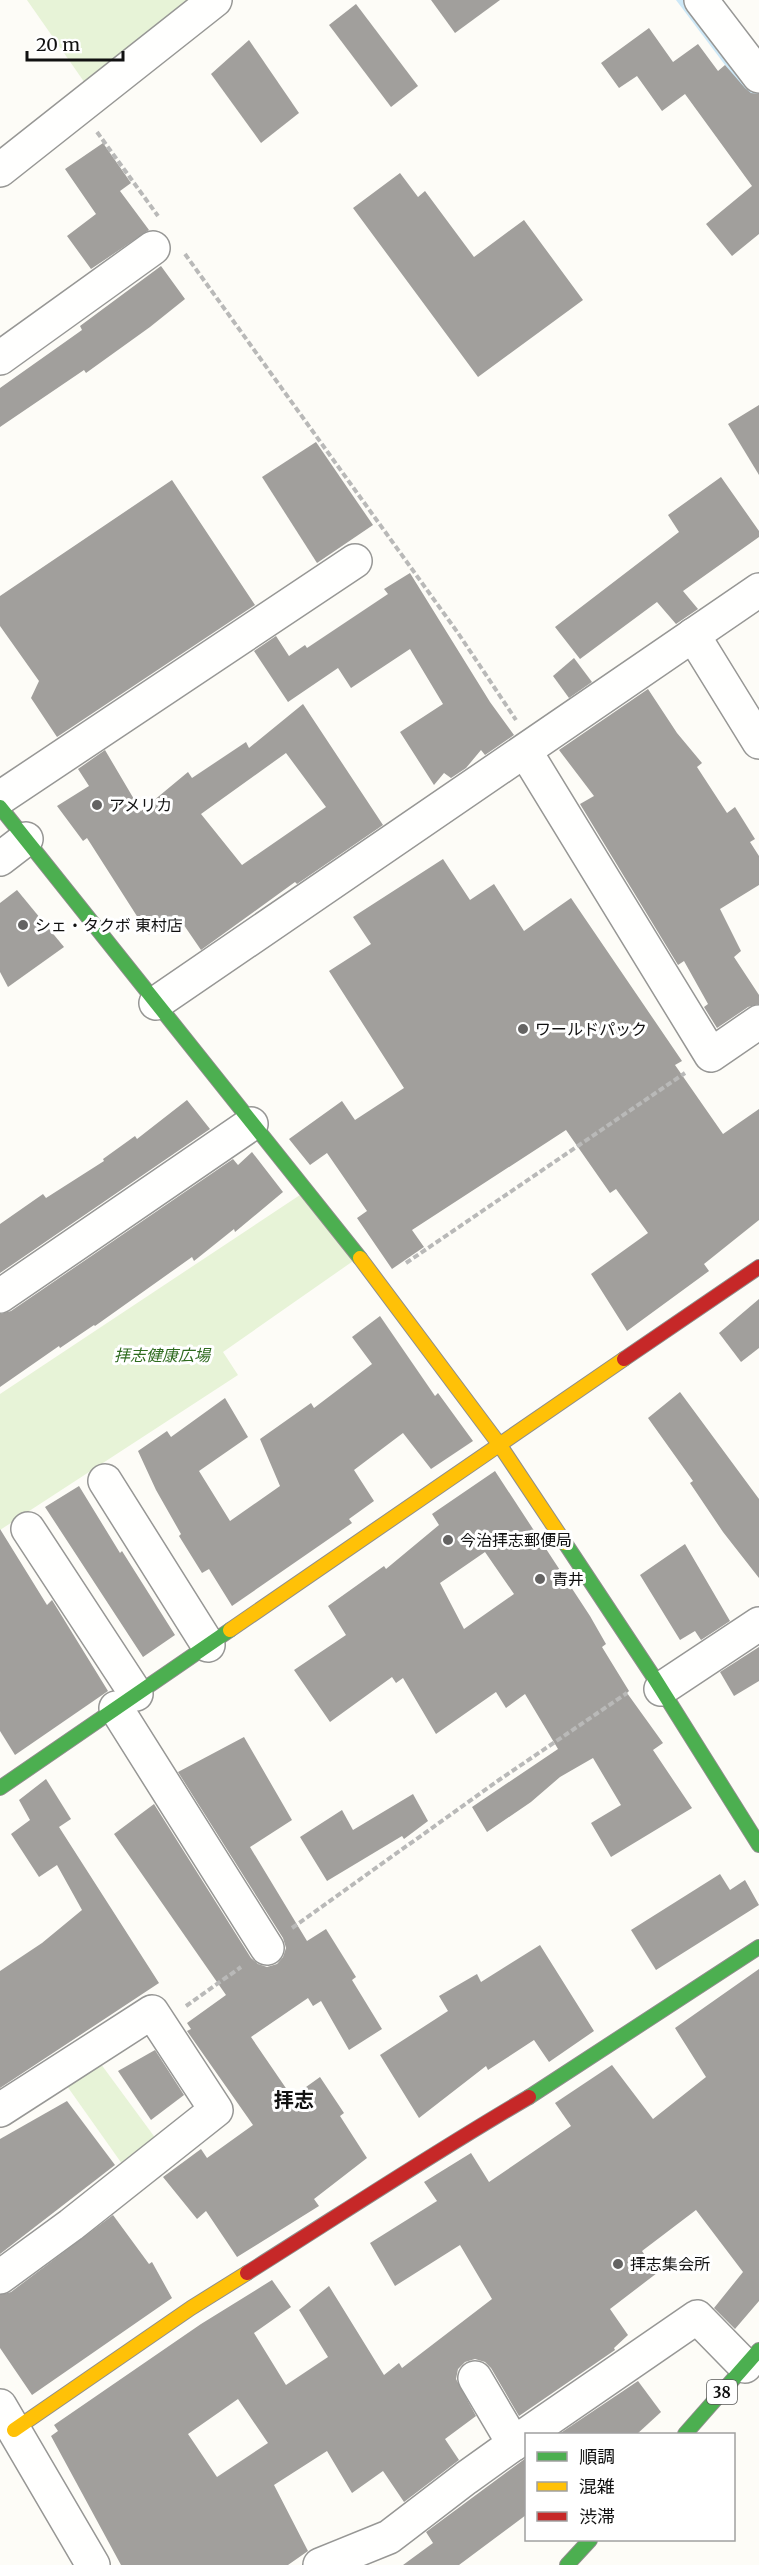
<svg xmlns="http://www.w3.org/2000/svg" width="759" height="2565" viewBox="0 0 759 2565" font-family="Merriweather,'Noto Sans JP',serif">
  <style>
    .green { fill: #e7f3d7 }
    .water { fill: #cde8f7 }
    .building { fill: #a19f9c; fill-rule: evenodd }
    .lines { fill: none; stroke-linecap: round; stroke-linejoin: round }
    .street-casing { stroke: #979795; stroke-width: 36 }
    .fast-casing { stroke: #8e8d8b; stroke-width: 16 }
    .slow-casing { stroke: #8e8d8b; stroke-width: 16 }
    .jam-casing { stroke: #8e8d8b; stroke-width: 16 }
    .path { stroke: #b9b9b8; stroke-width: 4; stroke-dasharray: 6 3; stroke-linecap: butt }
    .street { stroke: #fffffe; stroke-width: 33 }
    .fast { stroke: #4caf50; stroke-width: 14 }
    .slow { stroke: #ffc107; stroke-width: 14 }
    .jam { stroke: #c62828; stroke-width: 14 }
    .poi-dot { fill: #646362; stroke: #fff; stroke-width: 2 }
    .labels { text-anchor: middle; dominant-baseline: central; stroke-width: 6; stroke-linejoin: round; paint-order: stroke }
    .shield { fill: #fff; stroke: #585858; stroke-width: 1.5 }
    .shield-label { font-size: 15px; font-weight: bold; fill: #111 }
    .poi-label { font-size: 16px; fill: #111; stroke: #fff; text-anchor: start }
    .park-label { font-size: 16px; font-style: italic; fill: #2f6b1f; stroke: #fff }
    .quarter-label { font-size: 20px; font-weight: bold; fill: #111; stroke: #fff }
  </style>
  <rect width="100%" height="100%" fill="#fdfcf7"/>
  <g class="green">
    <polygon points="27,0 214,0 94,96"/>
    <polygon points="303,1193 356,1259 223,1352 238,1375 0,1530 0,1394"/>
    <polygon points="95,2056 159,2143 125,2168 62,2079"/>
  </g>
  <polygon class="water" points="676,0 689,0 759,93 759,110"/>
  <g class="building">
    <polygon points="431,0 500,0 455,33"/>
    <polygon points="356,4 418,86 391,107 329,25"/>
    <polygon points="649,28 673,62 698,44 718,71 725,65 745,88 751,93 759,94 759,234 732,256 706,224 752,186 685,94 662,111 637,76 619,88 601,63"/>
    <polygon points="249,40 299,113 261,143 211,74"/>
    <polygon points="103,143 131,183 120,191 149,230 91,269 67,236 96,214 65,169"/>
    <polygon points="400,173 418,197 425,191 474,257 524,220 583,300 478,377 353,208"/>
    <polygon points="161,266 185,299 150,327 86,373 84,370 0,427 0,388 82,330 80,326"/>
    <polygon points="759,405 759,475 728,424"/>
    <polygon points="316,442 373,525 317,563 262,477"/>
    <polygon points="721,477 759,531 759,537 683,591 698,609 676,624 657,602 580,659 555,627 679,532 668,515"/>
    <polygon points="172,480 255,605 57,737 31,698 39,681 0,626 0,596"/>
    <polygon points="410,573 490,702 514,735 485,755 481,750 466,768 451,778 444,773 434,785 400,732 443,704 410,649 351,688 338,668 288,702 254,651 276,636 289,656 305,645 307,648 388,594 384,589"/>
    <polygon points="574,658 592,682 569,698 553,676"/>
    <polygon points="648,689 677,733 702,763 697,767 727,813 735,807 755,839 750,842 759,856 759,885 720,909 741,951 734,957 759,995 759,1004 748,1007 717,1028 704,1007 708,1004 684,961 678,965 580,804 594,796 559,750"/>
    <path d="M303,704L383,825L297,884L295,882L201,950L177,915L149,935L87,838L83,841L57,806L89,786L78,769L105,750L141,811L188,772L192,778L246,742L249,748ZM286,753L326,807L242,865L201,814Z"/>
    <polygon points="443,859 470,900 494,884 524,931 571,898 682,1061 675,1065 723,1134 759,1109 759,1220 704,1264 709,1271 627,1331 591,1274 648,1233 616,1189 610,1193 566,1130 412,1230 424,1247 392,1269 357,1218 367,1211 327,1153 310,1165 289,1139 342,1101 355,1120 404,1088 329,971 371,944 353,917"/>
    <polygon points="17,890 64,947 8,987 0,972 0,903"/>
    <polygon points="187,1100 210,1129 0,1273 0,1224 43,1194 46,1198 104,1161 103,1159 135,1136 137,1139"/>
    <polygon points="252,1152 283,1192 235,1232 234,1229 194,1261 192,1257 95,1326 94,1325 60,1348 59,1346 0,1387 0,1314 11,1311 233,1159 238,1165"/>
    <polygon points="759,1299 759,1348 741,1362 719,1333"/>
    <polygon points="380,1316 435,1396 438,1393 473,1441 431,1469 403,1433 354,1470 374,1501 349,1519 352,1523 232,1606 209,1569 202,1573 179,1536 181,1534 156,1490 138,1451 167,1431 171,1437 225,1398 248,1437 199,1471 230,1521 280,1486 260,1439 311,1403 314,1408 372,1364 352,1337"/>
    <polygon points="680,1392 759,1499 759,1578 723,1532 690,1483 693,1481 648,1418"/>
    <path d="M495,1471L590,1616L606,1644L602,1647L629,1691L627,1693L663,1743L653,1750L692,1808L611,1857L591,1823L621,1805L593,1758L560,1777L531,1802L487,1832L472,1807L558,1749L525,1694L506,1708L496,1692L436,1734L403,1678L396,1683L392,1677L330,1722L294,1670L346,1635L328,1606L384,1566L386,1569L439,1525L432,1514ZM485,1552L514,1594L464,1629L440,1583Z"/>
    <polygon points="79,1486 120,1553 122,1551 175,1635 143,1657 45,1507"/>
    <polygon points="0,1529 47,1605 52,1600 108,1691 15,1755 0,1731"/>
    <polygon points="685,1544 730,1621 701,1640 695,1631 680,1640 640,1575"/>
    <polygon points="759,1647 759,1681 734,1696 720,1672"/>
    <polygon points="244,1737 292,1820 250,1847 307,1941 326,1929 356,1977 352,1980 382,2029 349,2050 321,2001 313,2006 308,1998 251,2037 292,2097 320,2077 344,2113 340,2116 367,2158 314,2199 319,2206 237,2257 206,2211 197,2219 163,2177 201,2149 207,2158 253,2125 187,2031 191,2029 187,2023 226,1995 114,1834 154,1804 251,1958 258,1964 267,1967 277,1964 283,1957 286,1948 283,1938 178,1772"/>
    <polygon points="46,1779 71,1819 59,1827 159,1983 0,2088 0,1971 42,1943 82,1910 57,1865 39,1877 11,1834 30,1820 19,1800"/>
    <polygon points="413,1794 428,1821 404,1839 402,1836 327,1881 300,1837 342,1810 353,1830"/>
    <polygon points="720,1874 730,1890 745,1880 759,1905 656,1970 631,1930"/>
    <polygon points="540,1945 594,2031 549,2062 534,2040 488,2070 486,2066 419,2118 380,2055 448,2011 439,1996 477,1974 481,1982"/>
    <path d="M759,1969V2301L735,2329L714,2308L743,2272L696,2210L642,2251L657,2273L610,2309L628,2335L614,2348L615,2350L519,2416L491,2368L485,2362L475,2359L465,2362L458,2369L456,2379L476,2416L445,2439L459,2460L404,2502L383,2471L352,2493L327,2451L274,2485L308,2551L288,2565H121L51,2436L58,2431L54,2425L201,2324L272,2280L291,2307L254,2333L286,2385L328,2357L299,2310L329,2286L384,2375L399,2363L402,2368L492,2299L460,2245L395,2286L370,2243L437,2201L424,2182L471,2153L489,2182L571,2126L555,2103L612,2065L653,2119L706,2077L675,2028ZM238,2399L268,2443L217,2477L188,2434Z"/>
    <polygon points="155,2050 184,2095 151,2120 118,2071"/>
    <polygon points="67,2101 115,2165 0,2254 0,2139"/>
    <polygon points="113,2215 149,2264 152,2262 172,2298 32,2395 0,2348 0,2295 11,2292"/>
    <polygon points="638,2381 661,2412 637,2434 559,2434"/>
    <polygon points="526,2458 526,2515 459,2565 403,2565 433,2543 426,2532"/>
  </g>
  <g class="lines">
    <defs>
      <g id="street">
        <polyline points="701,0 759,76"/>
        <polyline points="0,170 215,0"/>
        <polyline points="0,358 153,248"/>
        <polyline points="693,635 759,742"/>
        <polyline points="525,751 711,1055 759,1022"/>
        <polyline points="0,798 355,561"/>
        <polyline points="0,859 26,839"/>
        <polyline points="156,1003 759,590"/>
        <polyline points="0,1296 251,1124"/>
        <polyline points="105,1481 208,1645"/>
        <polyline points="28,1529 136,1694"/>
        <polyline points="661,1689 759,1624"/>
        <polyline points="116,1708 267,1948"/>
        <polyline points="0,2110 152,2012 216,2110 71,2225 0,2277"/>
        <polyline points="475,2378 514,2444"/>
        <polyline points="0,2406 93,2565"/>
        <polyline points="527,2434 697,2317 745,2366"/>
        <polyline points="320,2565 389,2537 466,2478 526,2435"/>
      </g>
      <g id="fast">
        <polyline points="0,807 360,1258"/>
        <polyline points="565,1543 653,1676 759,1845"/>
        <polyline points="0,1788 230,1630"/>
        <polyline points="529,2097 759,1947"/>
        <polyline points="685,2434 759,2350"/>
        <polyline points="567,2565 590,2540"/>
      </g>
      <g id="slow">
        <polyline points="360,1258 499,1444 565,1543"/>
        <polyline points="230,1630 624,1359"/>
        <polyline points="14,2430 191,2308 247,2273"/>
      </g>
      <g id="jam">
        <polyline points="624,1359 759,1267"/>
        <path d="M247,2273C341,2214 433,2153 529,2097"/>
      </g>
    </defs>
    <use href="#street" class="street-casing"/>
    <use href="#fast" class="fast-casing"/>
    <use href="#slow" class="slow-casing"/>
    <use href="#jam" class="jam-casing"/>
    <g class="path">
      <polyline points="97,132 158,216"/>
      <polyline points="185,254 458,633 516,720"/>
      <polyline points="406,1263 685,1073"/>
      <polyline points="292,1928 499,1780 627,1693"/>
      <polyline points="186,2006 241,1967"/>
    </g>
    <use href="#street" class="street"/>
    <use href="#fast" class="fast"/>
    <use href="#slow" class="slow"/>
    <use href="#jam" class="jam"/>
  </g>
  <g class="poi-dot">
    <circle cx="97" cy="805" r="6"/>
    <circle cx="23" cy="925" r="6"/>
    <circle cx="523" cy="1029" r="6"/>
    <circle cx="448" cy="1540" r="6"/>
    <circle cx="540" cy="1579" r="6"/>
    <circle cx="618" cy="2264" r="6"/>
  </g>
  <g class="labels">
    <rect class="shield" x="707" y="2380" width="30" height="24" rx="4.5"/>
    <g class="shield-label">
      <text x="722" y="2392">38</text>
    </g>
    <g class="poi-label">
      <text x="109" y="805">アメリカ</text>
      <text x="35" y="925">シェ・タクボ 東村店</text>
      <text x="535" y="1029">ワールドパック</text>
      <text x="460" y="1540">今治拝志郵便局</text>
      <text x="552" y="1579">青井</text>
      <text x="630" y="2264">拝志集会所</text>
    </g>
    <g class="park-label">
      <text x="162" y="1355">拝志健康広場</text>
    </g>
    <g class="quarter-label">
      <text x="294" y="2099">拝志</text>
    </g>
  </g>
  <rect x="525" y="2433" width="210" height="108" fill="#ffffff" stroke="#a0a0a0" stroke-width="1.5"/>
  <rect x="537" y="2452" width="30" height="9" fill="#4caf50" stroke="#a0a0a0" stroke-width="1.5"/>
  <text x="579" y="2463" font-size="18" fill="#111111">順調</text>
  <rect x="537" y="2482" width="30" height="9" fill="#ffc107" stroke="#a0a0a0" stroke-width="1.5"/>
  <text x="579" y="2493" font-size="18" fill="#111111">混雑</text>
  <rect x="537" y="2512" width="30" height="9" fill="#c62828" stroke="#a0a0a0" stroke-width="1.5"/>
  <text x="579" y="2523" font-size="18" fill="#111111">渋滞</text>
  <path d="M27 51v9h96v-9" fill="none" stroke="#111111" stroke-width="3"/>
  <text x="36" y="51" font-size="18" fill="#111111" stroke="#ffffff" stroke-width="4.5" paint-order="stroke">20 m</text>
</svg>
